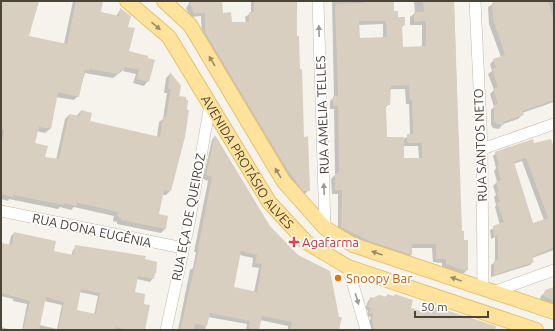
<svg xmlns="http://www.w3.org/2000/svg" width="555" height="331" viewBox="0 0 555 331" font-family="Ubuntu,sans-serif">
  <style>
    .shadow { fill: #0003; fill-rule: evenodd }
    .building { fill: #d8cfc1; fill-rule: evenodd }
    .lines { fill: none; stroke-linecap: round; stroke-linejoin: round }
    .minor-casing { stroke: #c2bbae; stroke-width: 12 }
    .major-casing { stroke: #e6c16a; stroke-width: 16 }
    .minor { stroke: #fff; stroke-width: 11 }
    .major { stroke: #ffe39c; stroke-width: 14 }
    .oneway { fill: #9c8c66 }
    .oneway2 { fill: #9c9892 }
    .health-dot { fill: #e0444e; stroke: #fff; stroke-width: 1.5 }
    .food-dot { fill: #e8710a; stroke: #fff; stroke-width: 1.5 }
    .labels { text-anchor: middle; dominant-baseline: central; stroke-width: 3.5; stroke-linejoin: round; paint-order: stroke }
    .street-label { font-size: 13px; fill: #4b4439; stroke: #fff }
    .health-label { font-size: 13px; fill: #be3a42; stroke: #fff; text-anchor: start }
    .food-label { font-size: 13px; fill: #c56008; stroke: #fff; text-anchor: start }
  </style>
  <rect width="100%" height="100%" fill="#f6f3ec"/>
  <g class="shadow">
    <polygon points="38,1 28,37 64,44 73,1 102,1 99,12 116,16 121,9 127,27 128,52 148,81 144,86 133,83 136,74 122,71 113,78 85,73 78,96 74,100 56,97 50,129 45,133 37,131 34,144 44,157 56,160 65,119 69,115 76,116 81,111 89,122 157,137 159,122 163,119 167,93 164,93 166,78 170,74 180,86 170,191 166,195 162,195 158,215 165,229 161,233 117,224 117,222 113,221 114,216 87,210 74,207 71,210 60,207 58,209 9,199 8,201 1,199 1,2"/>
    <polygon points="189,1 221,1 222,14 231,23 246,23 245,17 251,13 251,1 297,1 296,37 303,138 309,190 305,194 299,194 202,37 201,16 190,17 186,8 189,4"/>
    <path d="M332,1H393V12L404,25L401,28L402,48L422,47V25H410V17L415,13L414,1H454L461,232L467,270L463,274L442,267V263L433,262L432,248H411V255L408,259L365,245L338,231V194H332L331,179L335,175L334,109H330V101L334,97ZM383,24V38L359,39V25ZM390,89H405L406,104H409L410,133L409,135L403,140L386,138L385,108L389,104ZM403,146H418L419,159H403Z"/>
    <polygon points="498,1 554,1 554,102 522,113 522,115 518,119 503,124 499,129 493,128 491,125 491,110 494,107 490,94 494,90 488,74 492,71 490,64 494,60 501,57 489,24 488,7"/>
    <path d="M215,136L269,227L338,330H288V326L260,320L259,330H246L247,324L208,317L205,330H178L190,270L193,268L196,252H194L208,181L203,179L212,140ZM240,255L253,258L252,267L259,268L254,292L233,288Z"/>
    <path d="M533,145L554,148V250L532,258L533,261L530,265L491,277V265L495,262V237L491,239L490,230L500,225L495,207L496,205L494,197L496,195L493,186L497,182L494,171L496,168L493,156L496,153ZM522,161L544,220L533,224L513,164Z"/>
    <path d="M14,233L53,252L71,256L73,250L76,247L156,263L155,273L153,278L150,282L137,279L134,292L144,330H22L27,304L13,301V299L1,296V244L9,245L11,236ZM79,292L98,296L94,315L75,311ZM44,301L62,305L57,329L39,325Z"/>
    <polygon points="554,288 554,307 539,301 541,296 546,291"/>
    <polygon points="388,295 410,309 421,312 431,306 494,330 371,330 369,323 371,317 367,316 368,310 365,310 368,301 371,298 385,297"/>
    <polygon points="1,327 12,330 1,330"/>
  </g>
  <g class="building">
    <polygon points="1,1 39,1 29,36 67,44 76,1 103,1 101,12 119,16 120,8 131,16 128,27 135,28 129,51 148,56 148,58 155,60 149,82 137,79 139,70 125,67 124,71 120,70 119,74 89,69 89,71 85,70 79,97 58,92 51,129 39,127 35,143 48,146 45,157 59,159 69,114 80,116 81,110 92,113 90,121 160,137 163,117 166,117 171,89 168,89 170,72 181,86 179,96 186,97 186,100 188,100 187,110 189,110 185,137 171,191 164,190 159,214 168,216 166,229 121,220 121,218 117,217 118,212 92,206 77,203 77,206 64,203 63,205 13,195 13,197 1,194 1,146 4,130 1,129"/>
    <polygon points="196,1 222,1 223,13 231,12 232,22 249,22 249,12 254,12 254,1 296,1 297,36 299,36 300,69 302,69 304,137 308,136 310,191 303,191 285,166 205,32 205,13 194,13 189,3"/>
    <path d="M364,1H394V11H398V17H405V25H402L403,47L426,46V21L414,22V12H424L423,1H454L462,231H464V240H468V270L466,271L446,264V259H436V244H412V255L369,241L341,227L342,190H335V174L339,173L338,106H333V96H338V86L335,9L336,4L364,3ZM359,21H386L387,37L360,38ZM409,85L410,100H412L413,128V134H407V143H422V158H404V137H387L386,105H390L391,86Z"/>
    <polygon points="492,1 548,1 554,20 554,100 522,111 524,115 503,122 504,125 497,124 494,120 494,105 498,104 493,89 498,87 492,69 496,68 493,59 505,55 493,19"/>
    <path d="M215,135L270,226L298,255L330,271L339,317H342L339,330H290L292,322L262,316L259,330H249L250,321L210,313L207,326L195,324L194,330H180L199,249L198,248L212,177L206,175ZM241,251L257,255L255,263L262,264L257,292L234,287Z"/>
    <path d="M533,139L534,143L551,139L554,147V247L532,257L534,262L494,275V261L498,260V235L494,236L493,226L504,222L497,203L500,202L497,192L499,191L496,182L501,180L497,166L499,165L495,152ZM526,158L548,218L533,223L514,162Z"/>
    <path d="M14,232L56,241L54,251L73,255L75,245L146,256L145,259L157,262L156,274L155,273L154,279L138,276L135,292L145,294L144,304L150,305L145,330H128L116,327L115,330H58L64,302L46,297L39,330H23L30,301L1,293V243L12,245ZM81,289L100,293L96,314L77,310Z"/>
    <polygon points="554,287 554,300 543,296 545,290"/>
    <polygon points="387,294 394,296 395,294 413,300 411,308 421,311 429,309 430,305 496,326 495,330 374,330 372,320 373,314 369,313 371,307 368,307 370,297 373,298 379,295 387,297"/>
  </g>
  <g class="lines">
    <defs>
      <g id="minor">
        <polyline points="318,1 325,228"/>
        <polyline points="475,1 482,149 483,288"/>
        <polyline points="482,149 554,124"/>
        <polyline points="1,211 183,248"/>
        <polyline points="348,267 366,330"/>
        <polyline points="493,292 554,270"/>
        <polyline points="166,330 189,224 210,105"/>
      </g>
      <g id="major">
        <path id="s1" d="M127,1L169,37L269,202L306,242L348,267L536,330"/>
        <polyline points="164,1 190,25 284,182 325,228 353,245 554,312"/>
      </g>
    </defs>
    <use href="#minor" class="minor-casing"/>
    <use href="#major" class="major-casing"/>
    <use href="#minor" class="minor"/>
    <use href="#major" class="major"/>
  </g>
  <defs><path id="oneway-solid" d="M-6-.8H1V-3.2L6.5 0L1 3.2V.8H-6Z"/></defs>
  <g class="oneway">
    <use href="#oneway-solid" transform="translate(156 26) rotate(40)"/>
    <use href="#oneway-solid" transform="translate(212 61) rotate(-121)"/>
    <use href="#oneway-solid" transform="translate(278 173) rotate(-121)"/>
    <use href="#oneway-solid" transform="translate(377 253) rotate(-161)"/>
    <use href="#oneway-solid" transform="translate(456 279) rotate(-161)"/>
  </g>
  <g class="oneway2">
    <use href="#oneway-solid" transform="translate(319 31) rotate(-92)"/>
    <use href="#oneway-solid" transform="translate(324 189) rotate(-92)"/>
    <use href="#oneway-solid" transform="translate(357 299) rotate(74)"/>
  </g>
  <path class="health-dot" d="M292 236h4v4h4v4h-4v4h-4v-4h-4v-4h4z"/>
  <circle class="food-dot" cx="338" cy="278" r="4"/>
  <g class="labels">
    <g class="street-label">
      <text transform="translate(322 115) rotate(-92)">RUA AMELIA TELLES</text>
      <text transform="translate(480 145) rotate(-92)">RUA SANTOS NETO</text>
      <text stroke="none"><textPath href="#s1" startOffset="203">AVENIDA PROTÁSIO ALVES</textPath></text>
      <text transform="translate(188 217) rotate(-79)">RUA EÇA DE QUEIROZ</text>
      <text transform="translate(92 230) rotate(12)">RUA DONA EUGÊNIA</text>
    </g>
    <g class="health-label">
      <text x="302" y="242">Agafarma</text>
    </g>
    <g class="food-label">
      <text x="346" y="278">Snoopy Bar</text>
    </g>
  </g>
  <rect width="555" height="331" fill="none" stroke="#4b4439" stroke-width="4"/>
  <path d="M415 311v6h73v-6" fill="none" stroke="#4b4439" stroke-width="2"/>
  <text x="421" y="311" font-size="12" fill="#4b4439" stroke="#ffffff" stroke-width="3" paint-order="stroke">50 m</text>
</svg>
